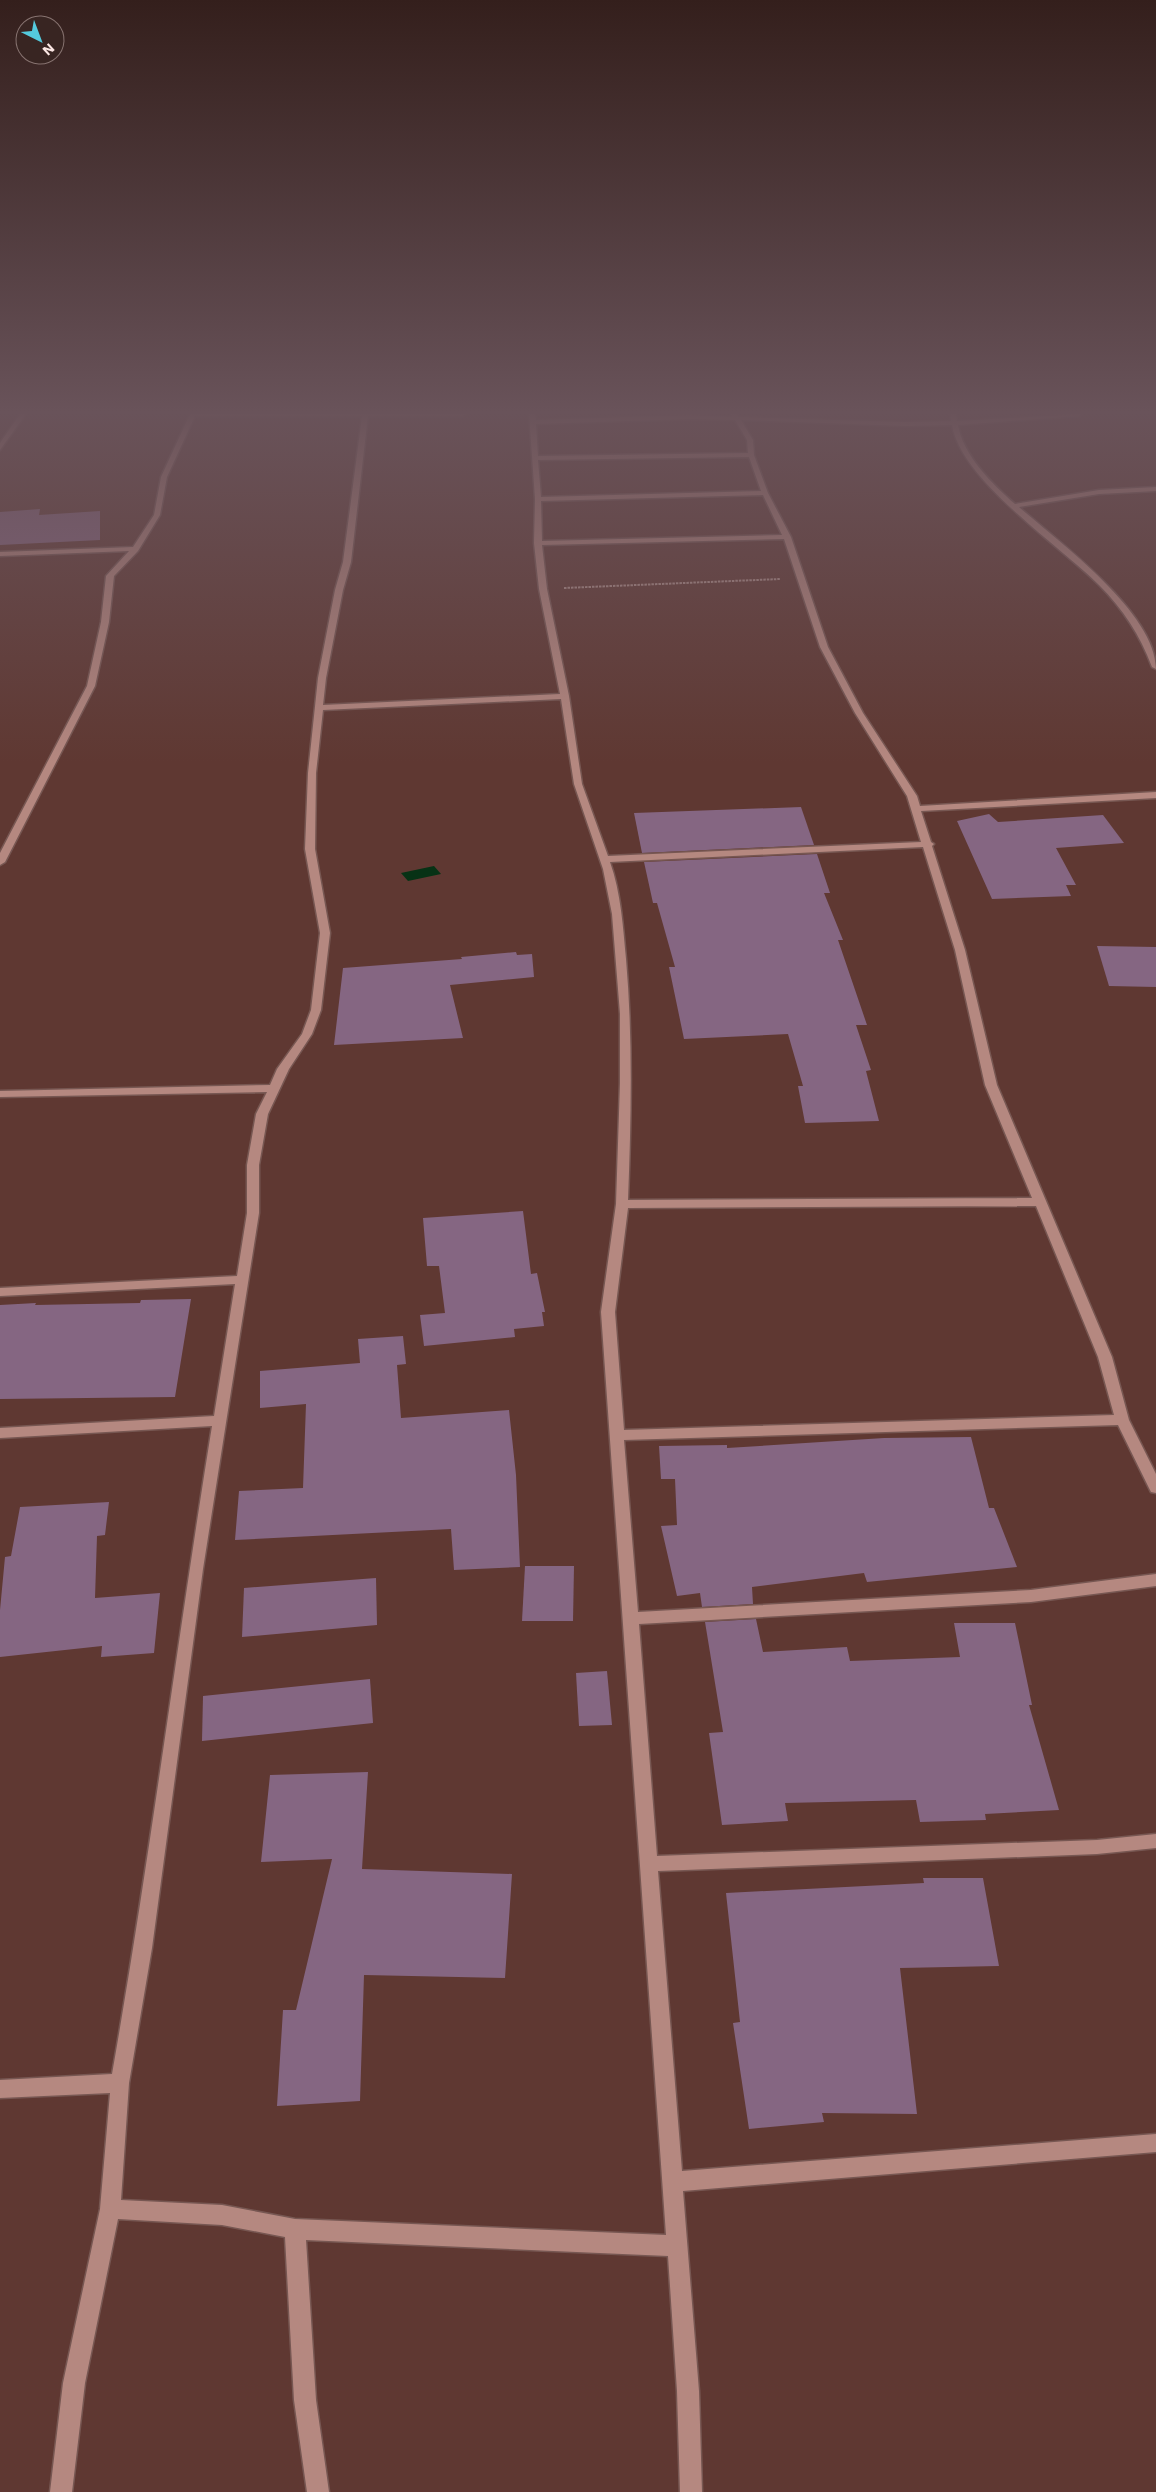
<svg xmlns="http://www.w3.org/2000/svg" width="1156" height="2492" viewBox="0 0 1156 2492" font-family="'Work Sans',sans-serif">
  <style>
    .water { fill: #073215 }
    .building { fill: #856682 }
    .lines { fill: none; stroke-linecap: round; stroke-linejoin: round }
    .minor-casing { stroke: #775752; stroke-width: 3 }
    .path { stroke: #af918c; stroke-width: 2; stroke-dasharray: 2.5 1; stroke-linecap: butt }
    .minor { fill: #b58880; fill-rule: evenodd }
  </style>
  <rect width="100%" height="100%" fill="#5f3832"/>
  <polygon class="water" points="434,866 441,874 408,881 401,873"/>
  <g class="building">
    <polygon points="40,509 39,515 100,511 100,540 0,545 0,512"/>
    <polygon points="801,807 814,845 642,853 634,813"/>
    <polygon points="989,814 998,822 1103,815 1124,843 1056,848 1076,885 1066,885 1071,896 992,899 957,821"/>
    <polygon points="817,854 830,893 824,893 843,940 838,940 867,1025 856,1025 871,1070 866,1071 879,1121 805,1123 798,1086 803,1086 788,1034 684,1039 669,967 675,967 657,903 653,903 644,862"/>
    <polygon points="1097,946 1156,947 1156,987 1109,986"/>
    <polygon points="516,952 517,955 532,954 534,977 450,985 463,1038 334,1045 343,968 462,959 461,957"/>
    <polygon points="523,1211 531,1274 537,1273 545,1312 542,1312 544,1326 514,1329 515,1337 424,1346 420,1315 445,1313 439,1266 427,1266 423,1218"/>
    <polygon points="191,1299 175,1397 0,1399 0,1305 36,1303 35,1305 140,1303 141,1300"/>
    <polygon points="403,1336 406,1364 397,1365 401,1418 509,1410 516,1475 520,1567 454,1570 451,1529 235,1540 239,1491 303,1488 306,1404 260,1408 260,1371 360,1363 358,1339"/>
    <polygon points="971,1437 989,1508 994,1508 1017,1567 867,1582 864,1573 752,1587 753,1604 702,1607 700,1593 677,1596 661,1526 677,1525 675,1479 661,1479 659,1446 727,1445 727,1448 884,1438"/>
    <polygon points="109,1502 105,1535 97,1536 95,1598 160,1593 154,1653 101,1657 102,1646 0,1657 0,1610 5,1557 11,1556 20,1507"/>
    <polygon points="525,1566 574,1566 573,1621 522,1621"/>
    <polygon points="376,1578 377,1625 242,1637 244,1588"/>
    <polygon points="756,1619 763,1652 847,1647 850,1661 960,1657 954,1623 1015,1623 1032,1705 1029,1705 1059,1810 985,1814 986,1820 920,1822 916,1800 785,1803 788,1821 722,1825 709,1733 723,1732 705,1622"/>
    <polygon points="607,1671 612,1725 579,1726 576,1673"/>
    <polygon points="370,1679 373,1723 202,1741 203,1696"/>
    <polygon points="368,1772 362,1869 512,1874 505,1978 364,1975 360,2101 277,2106 283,2010 296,2010 332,1859 261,1862 270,1775"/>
    <polygon points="923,1878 983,1878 999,1966 900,1968 917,2114 822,2113 824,2122 749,2129 733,2023 740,2022 726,1893 924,1883"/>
  </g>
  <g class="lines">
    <defs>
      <g id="minor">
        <polygon points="20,414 26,414 0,450 0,443"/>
        <path d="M190,414H466L463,416H368L351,562L343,590L326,678L323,705L560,694L539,589L534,543L535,499L529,414H535L536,420L691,415L732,417L731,414H737L739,417L905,422L951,421L950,414H956L957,421L1082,414L1079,416L958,425C963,455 992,484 1015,504L1099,490L1156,487V491L1099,494L1019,507C1059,542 1156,613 1156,669L1152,667C1140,635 1123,609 1099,585C1059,545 961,480 952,425L905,426L741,420L753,440L754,455L768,493L791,537L828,647L863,713L917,796L920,806L1156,792V798L921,811L931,842L934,844L932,846L965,950L997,1085L1112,1357L1129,1420L1156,1474V1493L1151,1492L1149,1488L1118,1425L624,1440L638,1612L1031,1590L1156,1574V1586L1031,1602L639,1624L657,1856L1097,1840L1156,1834V1848L1097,1854L658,1871L682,2171L1156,2134V2152L683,2191L699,2391L702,2492H680L677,2391L668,2256L306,2240L316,2400L329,2492H307L294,2400L285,2237L222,2225L118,2219L85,2383L72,2492H50L63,2383L100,2209L110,2093L0,2098V2080L112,2074C150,1859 177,1642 212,1426L0,1438V1428L214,1416L235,1284L0,1296V1288L237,1276L247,1213V1165L256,1114L267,1092L0,1097V1091L270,1085L277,1069L302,1034L311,1010L320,933L305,849L308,773L318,678L335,590L343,562L362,416H195L167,477L160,515L138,551L114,576L109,622L95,686L5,862L0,865V853L87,686L101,622L106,576L129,551L0,556V552L133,547L154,515L161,477ZM691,419L735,420L747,440L748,453L538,456L536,424ZM749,457L761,491L541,497L538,460ZM763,495L782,535L542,541L541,501ZM784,539L820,647L855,713L907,796L921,842L608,856L582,784L569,696L547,589L542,545ZM561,699L574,784L603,869L612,914L620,1014V1083L616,1204L601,1312L666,2235L295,2219L222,2205L121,2200L129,2083L152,1948L203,1569L259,1213V1165L268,1114L289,1069L312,1034L321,1010L330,933L315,849L316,773L323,710ZM923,847L955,950L985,1085L1032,1198L628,1200C631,1120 633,1040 626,959C623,927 621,893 610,862ZM1036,1206L1098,1357L1114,1415L624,1430L615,1312L628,1208Z"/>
      </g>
    </defs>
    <use href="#minor" class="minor-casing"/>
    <polyline class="path" points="564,588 780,579"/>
    <use href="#minor" class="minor"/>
  </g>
  <linearGradient id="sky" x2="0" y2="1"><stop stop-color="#341f1c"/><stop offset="0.54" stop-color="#69535a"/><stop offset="1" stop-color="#69535a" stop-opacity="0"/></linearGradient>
  <rect width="1156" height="763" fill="url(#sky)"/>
  <g transform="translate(40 40) rotate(138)"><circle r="24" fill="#382522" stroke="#877370"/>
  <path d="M0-4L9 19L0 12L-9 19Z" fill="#54cadd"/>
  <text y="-8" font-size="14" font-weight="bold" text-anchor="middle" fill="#fde8e5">N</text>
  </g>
</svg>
